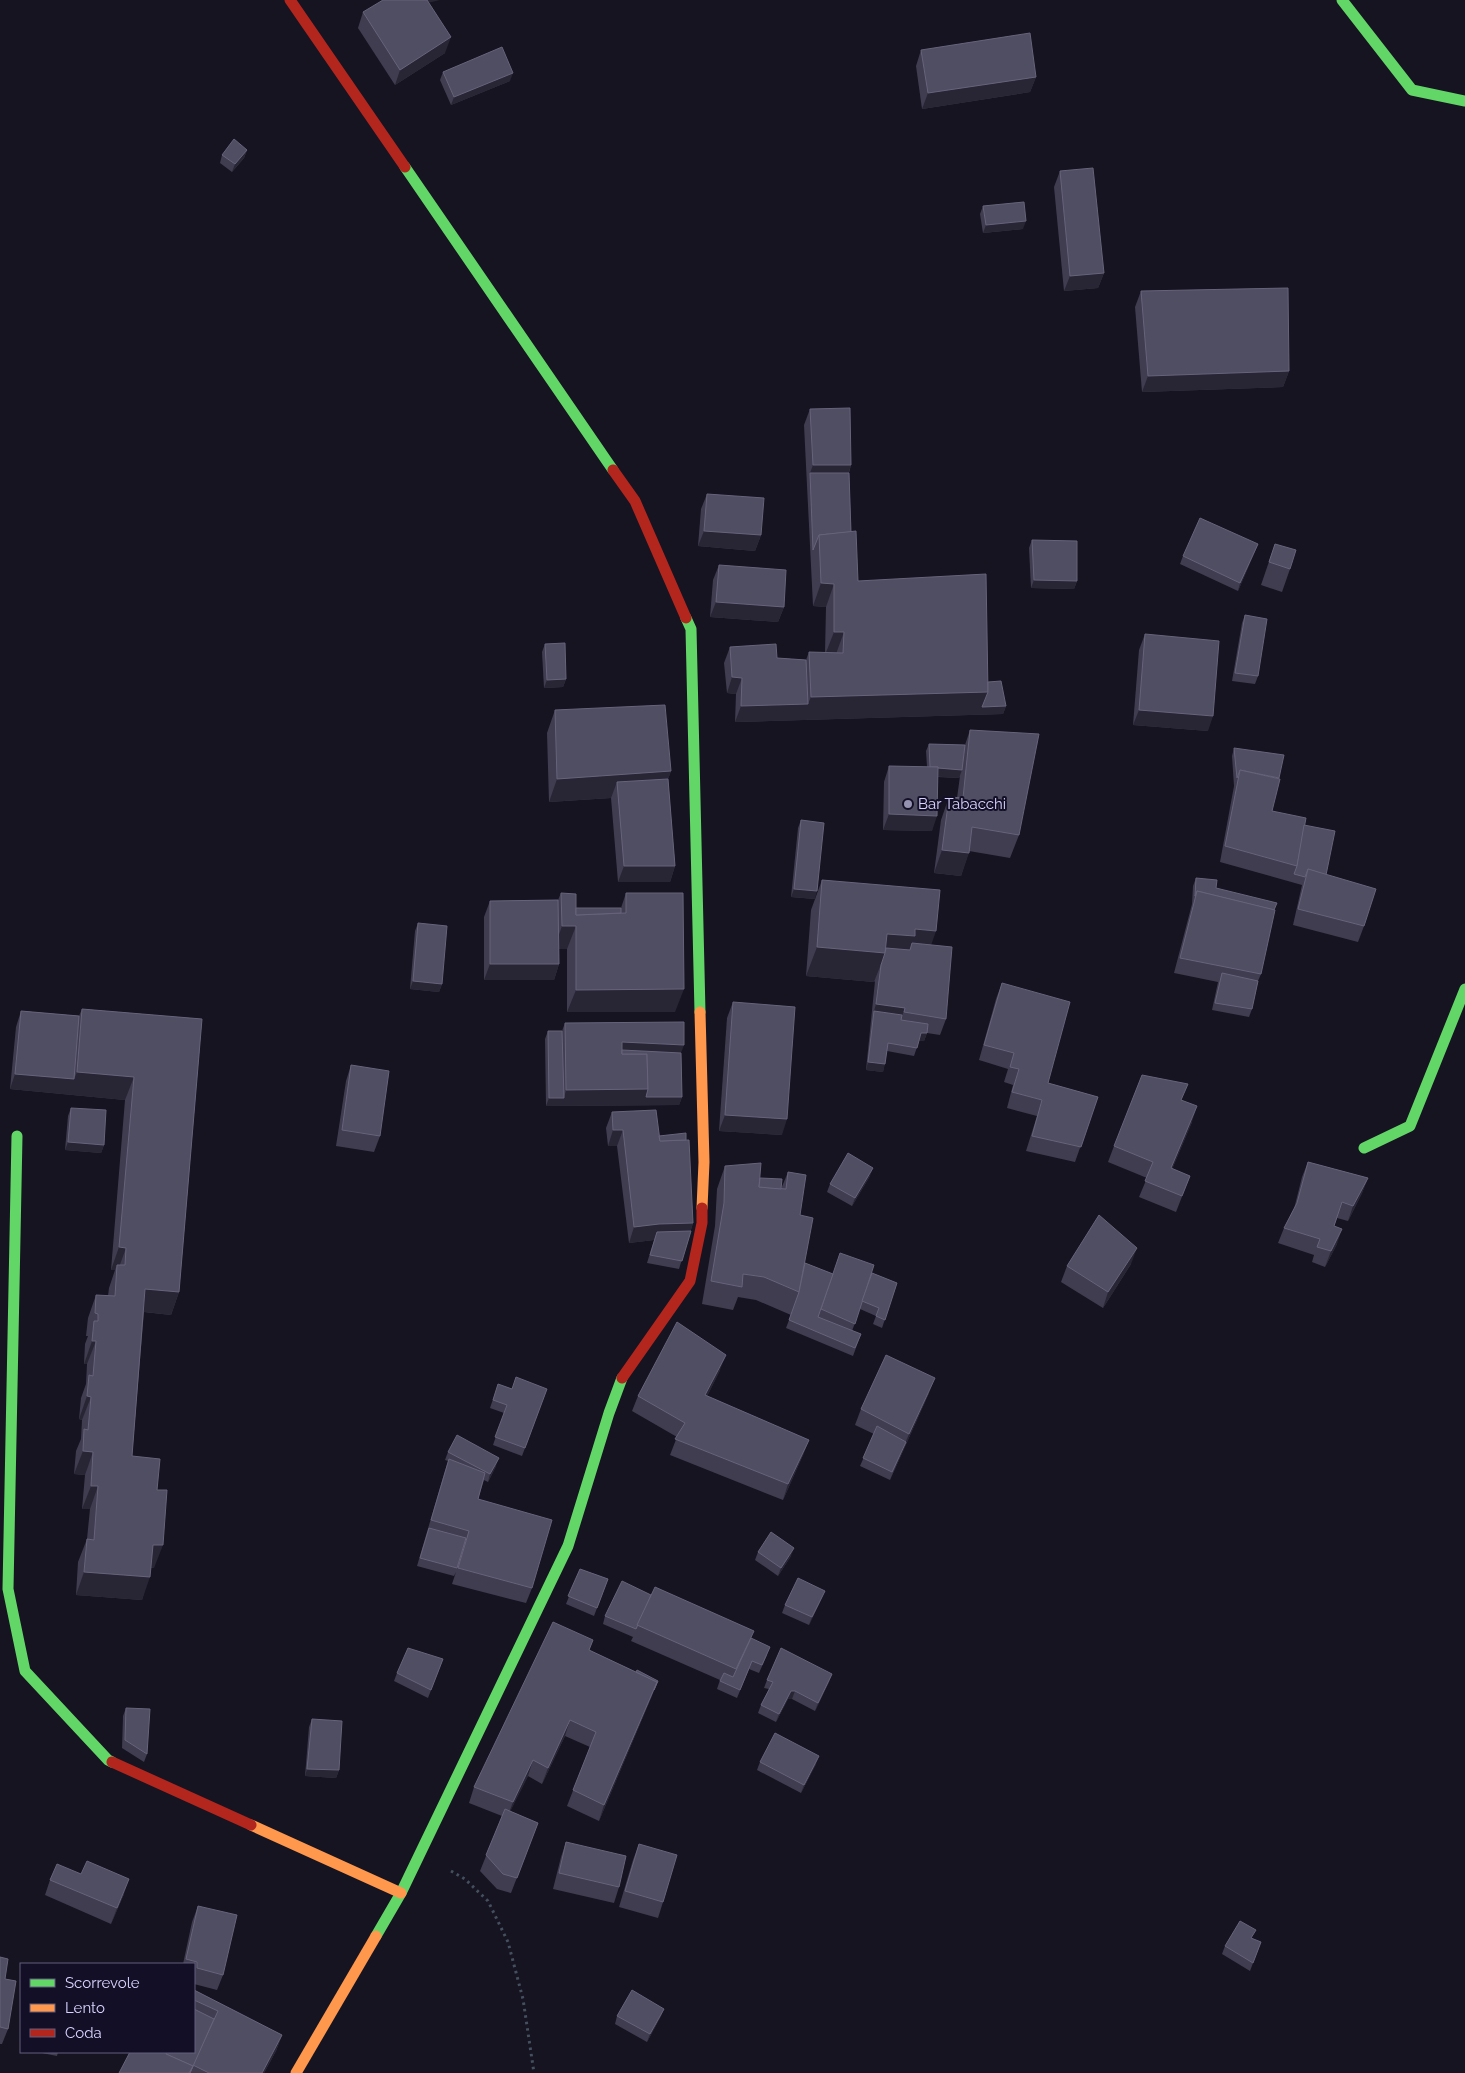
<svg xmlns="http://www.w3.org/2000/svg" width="1465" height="2073" viewBox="0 0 1465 2073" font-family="Raleway,sans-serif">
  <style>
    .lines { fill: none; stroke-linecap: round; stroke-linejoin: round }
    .path { stroke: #44505f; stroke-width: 3; stroke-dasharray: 2.5 4; stroke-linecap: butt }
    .fast { stroke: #63d668; stroke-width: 11 }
    .slow { stroke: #ff974d; stroke-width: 11 }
    .jam { stroke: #b3261e; stroke-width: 11 }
    .wall { fill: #403d50 }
    .shaded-wall { fill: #282635 }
    .building { fill: #504e63; stroke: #66637b }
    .poi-dot { fill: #9591b1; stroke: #130f26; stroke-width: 2 }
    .labels { text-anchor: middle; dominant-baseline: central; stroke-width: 4; stroke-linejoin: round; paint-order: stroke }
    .poi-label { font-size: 15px; fill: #d9d4ff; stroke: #130f26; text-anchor: start }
  </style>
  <rect width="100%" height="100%" fill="#161421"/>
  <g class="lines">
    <polyline class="path" points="451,1871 465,1879 488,1901 508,1942 523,1999 534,2073"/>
    <g class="fast">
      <polyline points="1342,0 1412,90 1465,101"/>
      <polyline points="405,167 613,470"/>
      <polyline points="686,618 691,629 700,1012"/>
      <polyline points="17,1136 8,1589 25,1671 108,1760 112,1762"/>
      <polyline points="1364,1148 1410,1126 1465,989"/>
      <polyline points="376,1936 401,1893 568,1546 609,1413 622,1378"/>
    </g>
    <g class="slow">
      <polyline points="700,1012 704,1162 702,1208"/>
      <polyline points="251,1825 401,1893"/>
      <polyline points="296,2073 376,1936"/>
    </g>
    <g class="jam">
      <polyline points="290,0 405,167"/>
      <polyline points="613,470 635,501 686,618"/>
      <polyline points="622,1378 690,1281 702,1223 702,1208"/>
      <polyline points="112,1762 251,1825"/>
    </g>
  </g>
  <g class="wall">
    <polygon points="428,3 445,53 395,85 358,28 363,12"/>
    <polygon points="921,50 1036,77 1030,92 922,109 916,66"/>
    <polygon points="443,72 510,81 451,105 440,80"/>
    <polygon points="247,150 244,158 232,172 220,163 222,155"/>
    <polygon points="1060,171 1104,273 1098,288 1064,291 1054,187"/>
    <polygon points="983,206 1023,229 983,233 980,214"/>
    <polygon points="1141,291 1289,371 1283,387 1142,392 1135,307"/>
    <polygon points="810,409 851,465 849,473 851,532 858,581 988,682 1006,706 1003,714 735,722 736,694 727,693 724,663 730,647 777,658 806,660 809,652 825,653 826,607 813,606 804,425"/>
    <polygon points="707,494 761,535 755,551 698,546 701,509"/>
    <polygon points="1032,540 1077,581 1074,589 1031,588 1029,548"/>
    <polygon points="1258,544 1238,591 1180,564 1183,556"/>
    <polygon points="1275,544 1290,569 1282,592 1261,585"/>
    <polygon points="719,565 784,607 778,622 710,617 713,580"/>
    <polygon points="1245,615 1258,676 1255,684 1232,681 1242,623"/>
    <polygon points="1145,634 1208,731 1133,725 1139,650"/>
    <polygon points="545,644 566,679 563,687 544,688 542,652"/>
    <polygon points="555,710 671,771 668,779 675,866 670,882 618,882 611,798 549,802 547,733"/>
    <polygon points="970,730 1019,835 1010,858 969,851 961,876 934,873 941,820 949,797 957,798 960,776 959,778 938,777 932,831 883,830 884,782 889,766 927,767 926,751 929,744 965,745"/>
    <polygon points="1234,748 1272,811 1304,825 1326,875 1364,926 1358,942 1293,925 1302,885 1220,862 1234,786 1232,756"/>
    <polygon points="801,820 815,899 791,897 798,828"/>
    <polygon points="1196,878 1216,888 1274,910 1261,974 1258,981 1252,1009 1249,1017 1212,1010 1218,982 1174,973 1192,904 1193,886"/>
    <polygon points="822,880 931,945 946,1019 940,1035 927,1033 924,1041 919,1041 914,1056 887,1051 883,1072 866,1070 875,981 874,982 806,976 811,910"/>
    <polygon points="561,893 576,908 621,908 626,893 675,1012 567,1012 567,949 559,949 559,964 554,980 484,980 484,917 490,901 558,900"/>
    <polygon points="418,923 442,984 439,992 410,989 415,931"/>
    <polygon points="1002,983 1048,1083 1098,1097 1075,1162 1026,1151 1037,1116 1007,1108 1013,1085 1004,1082 1008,1069 979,1060 996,999"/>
    <polygon points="733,1002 782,1135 719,1131 727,1018"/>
    <polygon points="82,1009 202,1019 179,1292 171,1315 144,1312 132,1456 157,1490 154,1568 151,1568 142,1600 76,1595 78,1562 87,1539 90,1509 82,1509 85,1475 74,1474 76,1451 81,1439 82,1420 79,1419 81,1398 86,1384 87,1364 84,1364 85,1344 88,1336 86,1336 88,1318 96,1295 108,1296 109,1288 115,1270 111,1270 125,1100 10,1089 16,1027 21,1011 79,1016"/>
    <polygon points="565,1023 681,1053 682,1097 679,1105 546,1106 545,1039 548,1031 562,1031"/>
    <polygon points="351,1065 380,1136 374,1152 336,1146 346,1081"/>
    <polygon points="1182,1100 1192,1122 1172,1169 1190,1176 1176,1212 1139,1197 1147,1178 1108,1162 1114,1146"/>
    <polygon points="71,1108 104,1145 101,1153 65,1150 68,1116"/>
    <polygon points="612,1112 659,1136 693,1223 679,1269 647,1263 654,1240 629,1243 617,1146 608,1146 606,1128"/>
    <polygon points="1308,1162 1368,1178 1362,1193 1348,1221 1337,1218 1334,1226 1337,1244 1325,1267 1312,1262 1314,1255 1278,1243 1284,1228 1294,1209 1302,1177"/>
    <polygon points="725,1166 760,1178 781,1189 788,1172 800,1215 805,1263 833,1274 872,1273 897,1283 882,1328 873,1324 876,1316 860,1309 852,1331 861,1334 853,1356 786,1328 791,1315 756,1300 738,1297 733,1310 702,1304 715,1226 717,1189"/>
    <polygon points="870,1176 852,1206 827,1192 830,1184"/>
    <polygon points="1131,1264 1103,1308 1061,1282 1067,1266"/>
    <polygon points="720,1370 707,1396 809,1440 803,1455 783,1500 670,1455 677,1437 632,1411 638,1396"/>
    <polygon points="498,1384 512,1389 547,1389 522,1456 493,1445 504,1413 490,1408"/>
    <polygon points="929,1393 890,1480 860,1466 874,1434 855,1425 861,1409"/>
    <polygon points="448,1452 496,1466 488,1482 484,1480 478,1499 532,1588 526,1603 452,1584 456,1572 454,1576 417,1566 444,1474 448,1461 445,1460"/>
    <polygon points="758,1552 791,1556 778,1576 755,1560"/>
    <polygon points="580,1569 608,1579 594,1616 566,1604"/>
    <polygon points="825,1591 809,1625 782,1613 785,1605"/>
    <polygon points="651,1595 751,1638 767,1655 759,1673 749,1669 737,1698 717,1689 720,1680 631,1641 633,1637 603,1624 605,1616"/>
    <polygon points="593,1640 589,1650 636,1672 658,1681 651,1698 599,1821 567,1806 590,1747 565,1736 542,1784 528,1776 510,1811 538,1823 511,1893 497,1889 480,1871 502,1816 469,1803 474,1787"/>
    <polygon points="443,1659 428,1698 394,1681 397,1673"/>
    <polygon points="832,1674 829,1682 815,1711 792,1699 788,1699 776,1722 758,1713 761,1705 769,1689 764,1688 767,1680"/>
    <polygon points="126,1708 147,1754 144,1762 122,1748 123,1716"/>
    <polygon points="312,1719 339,1770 336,1778 305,1776 309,1727"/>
    <polygon points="760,1762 816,1764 801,1793 757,1770"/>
    <polygon points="566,1842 619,1887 614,1903 553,1889 561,1857"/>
    <polygon points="639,1844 663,1902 658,1918 619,1907 633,1860"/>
    <polygon points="81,1874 124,1894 111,1924 45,1895 50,1880"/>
    <polygon points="198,1906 223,1975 217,1990 194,1984 194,1964 183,1964 192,1922"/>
    <polygon points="1261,1942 1250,1971 1222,1954 1225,1946"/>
    <polygon points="0,1957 5,1979 8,2029 2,2044 0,2044"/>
    <polygon points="194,1990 282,2035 276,2051 264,2073 119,2073 194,2052"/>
    <polygon points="664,2009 661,2016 647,2042 615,2024 617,2016"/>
    <polygon points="37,2052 58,2052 57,2056"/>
  </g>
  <g class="shaded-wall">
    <polygon points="417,0 440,0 415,6"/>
    <polygon points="451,37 445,53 395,85 400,70"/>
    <polygon points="513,73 510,81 451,105 454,97"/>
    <polygon points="1036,77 1030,92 922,109 928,93"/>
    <polygon points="247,150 244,158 232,172 235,164"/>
    <polygon points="1026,221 1023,229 983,233 986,225"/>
    <polygon points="1104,273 1098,288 1064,291 1070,276"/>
    <polygon points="1289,371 1283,387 1142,392 1148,376"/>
    <polygon points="813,465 851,465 846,481 810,473 807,481"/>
    <polygon points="704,531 761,535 755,551 698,546"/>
    <polygon points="1258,544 1255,552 1238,591 1240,583"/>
    <polygon points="1034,580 1077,581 1074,589 1031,588"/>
    <polygon points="821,583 834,584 826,607 813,606"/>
    <polygon points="716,602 784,607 778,622 710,617"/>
    <polygon points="834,632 844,632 836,654 825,655"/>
    <polygon points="732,677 742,678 736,694 727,693"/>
    <polygon points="566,679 563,687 544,688 547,680"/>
    <polygon points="988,692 1006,706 1003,714 735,722 741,706 808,704 811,697"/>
    <polygon points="1139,710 1213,716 1208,731 1133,725"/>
    <polygon points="930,768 962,770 959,778 927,776"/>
    <polygon points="671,771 663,794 617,782 611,798 549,802 557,779"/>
    <polygon points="889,814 937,816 932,831 883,830"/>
    <polygon points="942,850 969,853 961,876 934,873"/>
    <polygon points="624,866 675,866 670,882 618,882"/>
    <polygon points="794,889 817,891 815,899 791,897"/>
    <polygon points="562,926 576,926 567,949 554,949"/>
    <polygon points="915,929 936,931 926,960 881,964 874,982 806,976 817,947"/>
    <polygon points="490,964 559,964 554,980 484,980"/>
    <polygon points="413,981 442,984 439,992 410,989"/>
    <polygon points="684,989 675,1012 567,1012 576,990"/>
    <polygon points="876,1004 905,1008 899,1023 874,1011"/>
    <polygon points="921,1033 927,1033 924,1041 918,1041"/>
    <polygon points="622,1042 684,1045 678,1061 619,1058"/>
    <polygon points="868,1062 885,1064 883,1072 866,1070"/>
    <polygon points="77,1072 134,1077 125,1100 10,1089 15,1074 74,1079"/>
    <polygon points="648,1089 682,1097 679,1105 546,1106 549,1098 564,1098 566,1090"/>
    <polygon points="1197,1106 1192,1122 1166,1184 1171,1168"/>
    <polygon points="725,1115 787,1119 782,1135 719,1131"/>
    <polygon points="613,1130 623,1130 617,1146 608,1146"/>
    <polygon points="68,1142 104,1145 101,1153 65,1150"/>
    <polygon points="873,1168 870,1176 852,1206 855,1198"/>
    <polygon points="1368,1178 1362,1193 1348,1221 1353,1206"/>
    <polygon points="693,1223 688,1239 657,1232 654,1240 629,1243 634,1227 659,1224"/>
    <polygon points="1342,1229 1337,1244 1325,1267 1331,1251"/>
    <polygon points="119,1247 126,1248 118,1270 117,1265 115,1270 111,1270"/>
    <polygon points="1137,1248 1131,1264 1103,1308 1108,1292"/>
    <polygon points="145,1289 179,1292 171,1315 137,1311"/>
    <polygon points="92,1341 96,1341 87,1364 84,1364"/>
    <polygon points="726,1355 720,1370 700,1411 705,1395"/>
    <polygon points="935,1378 929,1393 890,1480 909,1434"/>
    <polygon points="87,1396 91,1397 82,1420 79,1419"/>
    <polygon points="809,1440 803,1455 783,1500 788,1484"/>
    <polygon points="83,1451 93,1452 85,1475 74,1474"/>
    <polygon points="499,1458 496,1466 488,1482 490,1474"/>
    <polygon points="91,1486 98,1486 90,1509 82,1509"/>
    <polygon points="153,1545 163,1545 154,1568 145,1567"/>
    <polygon points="794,1548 791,1556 778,1576 781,1568"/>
    <polygon points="84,1572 150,1577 142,1600 76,1595"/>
    <polygon points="825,1591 822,1598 809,1625 812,1617"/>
    <polygon points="832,1674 829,1682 815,1711 818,1703"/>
    <polygon points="658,1681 651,1698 599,1821 604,1805"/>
    <polygon points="791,1691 795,1691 792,1699 788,1699 776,1722 779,1714"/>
    <polygon points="570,1720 565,1736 542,1784 548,1768"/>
    <polygon points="819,1756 816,1764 801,1793 804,1785"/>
    <polygon points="533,1760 528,1776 507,1818 513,1802"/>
    <polygon points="307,1769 339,1770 336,1778 305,1776"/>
    <polygon points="129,1879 124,1894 111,1924 117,1908"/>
    <polygon points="664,2009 661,2016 647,2042 650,2034"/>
    <polygon points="282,2035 276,2051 264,2073 262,2073"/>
  </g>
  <g class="building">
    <polygon points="383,0 427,0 451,37 400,70 363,12"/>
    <polygon points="1030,33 1036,77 928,93 921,50"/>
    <polygon points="502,47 513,73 454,97 443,72"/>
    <polygon points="234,139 247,150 235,164 222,155"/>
    <polygon points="1093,168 1104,273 1070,276 1060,171"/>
    <polygon points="1024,202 1026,221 986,225 983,206"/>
    <polygon points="1288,288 1289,371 1148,376 1141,291"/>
    <polygon points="850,408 851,465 813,465 810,409"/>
    <polygon points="810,473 849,473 851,532 819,535 813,550"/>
    <polygon points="707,494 764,498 761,535 704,531"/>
    <polygon points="1200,518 1258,544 1240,583 1183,556"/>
    <polygon points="856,531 858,581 986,574 988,692 811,697 809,652 843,653 844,632 834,632 834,584 821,583 819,535"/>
    <polygon points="1032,540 1077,541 1077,581 1034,580"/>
    <polygon points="1275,544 1296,550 1290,569 1269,562"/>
    <polygon points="719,565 786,570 784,607 716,602"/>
    <polygon points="1245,615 1267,619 1258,676 1235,673"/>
    <polygon points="1145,634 1219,641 1213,716 1139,710"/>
    <polygon points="565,643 566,679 547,680 545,644"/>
    <polygon points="776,644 777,658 806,660 808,704 741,706 742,678 732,677 730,647"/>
    <polygon points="1001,681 1006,706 982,707 988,692 988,682"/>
    <polygon points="665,705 671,771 557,779 555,710"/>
    <polygon points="970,730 1039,734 1019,835 972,827 969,853 942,850 949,797 963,798"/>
    <polygon points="929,744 965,745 962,770 938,768 938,767 930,767"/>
    <polygon points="1234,748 1284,755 1279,778 1240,770 1237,778"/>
    <polygon points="889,766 938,767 937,816 889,814"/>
    <polygon points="1240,770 1280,779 1272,811 1306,818 1297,866 1225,846"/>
    <polygon points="668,779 675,866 624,866 617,782"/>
    <polygon points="801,820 824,823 817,891 794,889"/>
    <polygon points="1304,825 1335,831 1326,875 1308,869 1305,877 1294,874 1297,866"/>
    <polygon points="1308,869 1376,889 1364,926 1298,909"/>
    <polygon points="1196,878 1217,880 1216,888 1277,903 1274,910 1197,891 1195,896"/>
    <polygon points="822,880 940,890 936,931 915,929 915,936 887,934 885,953 817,947"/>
    <polygon points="1197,891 1275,910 1261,974 1180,958"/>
    <polygon points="561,893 576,894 576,915 626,913 626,893 683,893 684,989 576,990 576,926 562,926"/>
    <polygon points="558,900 559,964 490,964 490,901"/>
    <polygon points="576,908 621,908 621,913 576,915"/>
    <polygon points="418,923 447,926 442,984 413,981"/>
    <polygon points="912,943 952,947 946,1019 904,1012 905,1008 876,1004 881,965 885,953 886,948 910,950"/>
    <polygon points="1222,973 1258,981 1252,1009 1215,1003"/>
    <polygon points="1002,983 1070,1002 1048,1083 1098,1097 1081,1147 1032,1136 1042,1100 1012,1092 1019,1069 1010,1067 1014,1053 984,1045"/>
    <polygon points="733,1002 795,1007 787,1119 725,1115"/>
    <polygon points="82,1009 202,1019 179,1292 145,1289 132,1456 160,1459 157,1490 167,1490 163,1545 153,1545 150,1577 84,1572 87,1539 94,1540 98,1486 91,1486 93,1452 83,1451 84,1429 88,1430 91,1397 87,1396 89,1375 93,1376 96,1341 92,1341 94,1321 98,1321 98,1314 95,1313 96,1295 115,1296 117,1265 125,1265 126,1248 119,1247 134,1077 77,1072"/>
    <polygon points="21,1011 79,1016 74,1079 15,1074"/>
    <polygon points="874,1011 902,1015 901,1020 928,1024 927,1033 921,1033 917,1048 888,1043 885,1064 868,1062"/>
    <polygon points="684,1022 684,1045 622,1042 622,1054 647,1054 648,1089 566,1090 565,1023"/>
    <polygon points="548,1031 562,1031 564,1098 549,1098"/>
    <polygon points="622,1050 681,1053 682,1097 646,1097 648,1089 647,1054 622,1054"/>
    <polygon points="351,1065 389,1071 380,1136 342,1130"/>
    <polygon points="1142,1075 1188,1084 1181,1100 1197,1106 1171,1168 1190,1176 1182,1196 1145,1181 1153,1162 1114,1146"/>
    <polygon points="71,1108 106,1110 104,1145 68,1142"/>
    <polygon points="656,1110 660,1141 689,1140 693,1223 659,1224 634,1227 623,1130 613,1130 612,1112"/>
    <polygon points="686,1133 686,1140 660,1141 659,1136"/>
    <polygon points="848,1153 873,1168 855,1198 830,1184"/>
    <polygon points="1308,1162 1368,1178 1353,1206 1342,1202 1334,1226 1342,1229 1331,1251 1317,1247 1320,1239 1284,1228 1297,1203"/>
    <polygon points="761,1163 759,1187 786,1189 788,1172 806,1175 800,1215 813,1218 799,1292 764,1277 743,1274 742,1287 711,1281 724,1203 725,1166"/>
    <polygon points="760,1178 782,1179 781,1189 759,1187"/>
    <polygon points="1099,1215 1137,1248 1108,1292 1067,1266"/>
    <polygon points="691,1231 682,1261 650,1255 657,1232"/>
    <polygon points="840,1253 874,1265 855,1324 821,1309"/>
    <polygon points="805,1263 833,1274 818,1317 861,1334 855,1348 789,1320 799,1292"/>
    <polygon points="872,1273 897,1283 885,1320 876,1316 879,1308 862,1301"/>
    <polygon points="677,1322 726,1355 705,1395 809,1440 788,1484 675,1439 685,1423 638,1396"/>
    <polygon points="886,1355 935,1378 909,1434 861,1409"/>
    <polygon points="516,1377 547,1389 525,1448 495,1437 507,1405 493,1400 498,1384 512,1389"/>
    <polygon points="877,1426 906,1442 892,1472 863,1458"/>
    <polygon points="457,1435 499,1458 490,1474 448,1452"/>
    <polygon points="449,1459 485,1473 478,1499 552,1520 532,1588 458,1568 469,1531 431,1520"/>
    <polygon points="429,1528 466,1538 457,1568 420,1558"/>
    <polygon points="771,1532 794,1548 781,1568 758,1552"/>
    <polygon points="580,1569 608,1579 597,1608 568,1596"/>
    <polygon points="798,1578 825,1591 812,1617 785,1605"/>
    <polygon points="622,1581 651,1595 636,1629 605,1616"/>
    <polygon points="655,1587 754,1631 736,1669 637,1625"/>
    <polygon points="553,1622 593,1640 589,1650 657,1682 604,1805 573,1790 596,1732 570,1720 548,1768 533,1760 513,1802 474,1787"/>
    <polygon points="751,1638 770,1647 762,1665 752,1661 740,1690 720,1681 724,1673 733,1677"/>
    <polygon points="408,1648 443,1659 431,1690 397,1673"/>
    <polygon points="781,1648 832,1674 818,1703 795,1691 791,1691 779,1714 761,1705 773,1682 767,1680"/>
    <polygon points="637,1670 658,1681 654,1690 657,1682 636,1672"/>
    <polygon points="126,1708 150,1709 147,1754 125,1740"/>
    <polygon points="312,1719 342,1721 339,1770 307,1769"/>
    <polygon points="775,1733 819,1756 804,1785 760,1762"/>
    <polygon points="505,1809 538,1823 517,1878 503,1874 486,1855"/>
    <polygon points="566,1842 626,1856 619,1887 559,1873"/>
    <polygon points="639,1844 677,1855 663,1902 625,1891"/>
    <polygon points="87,1861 129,1879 117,1908 50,1880 57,1864 81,1874"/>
    <polygon points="198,1906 237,1915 223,1975 197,1968 197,1962 186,1959"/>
    <polygon points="1240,1921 1256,1930 1251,1938 1261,1942 1253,1963 1225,1946"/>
    <polygon points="0,1957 8,1959 5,1979 16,1981 8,2029 0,2027"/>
    <polygon points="194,1990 282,2035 262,2073 209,2073 193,2065 218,2011 194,2000"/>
    <polygon points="632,1990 664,2009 650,2034 617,2016"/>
    <polygon points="194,2009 214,2019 190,2073 193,2066 166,2054 167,2052 194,2052"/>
    <polygon points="130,2052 166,2052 166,2054 193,2066 189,2073 119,2073"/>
  </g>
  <circle class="poi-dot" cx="908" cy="804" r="5"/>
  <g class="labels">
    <g class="poi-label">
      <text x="918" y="804">Bar Tabacchi</text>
    </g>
  </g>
  <rect x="20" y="1963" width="175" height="90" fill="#130f26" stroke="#625e7d"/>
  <rect x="30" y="1979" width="25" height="8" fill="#63d668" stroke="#625e7d"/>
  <text x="65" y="1988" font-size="15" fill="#d9d4ff">Scorrevole</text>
  <rect x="30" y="2004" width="25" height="8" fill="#ff974d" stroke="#625e7d"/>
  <text x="65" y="2013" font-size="15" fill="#d9d4ff">Lento</text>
  <rect x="30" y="2029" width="25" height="8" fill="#b3261e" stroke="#625e7d"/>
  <text x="65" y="2038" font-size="15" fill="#d9d4ff">Coda</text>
</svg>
